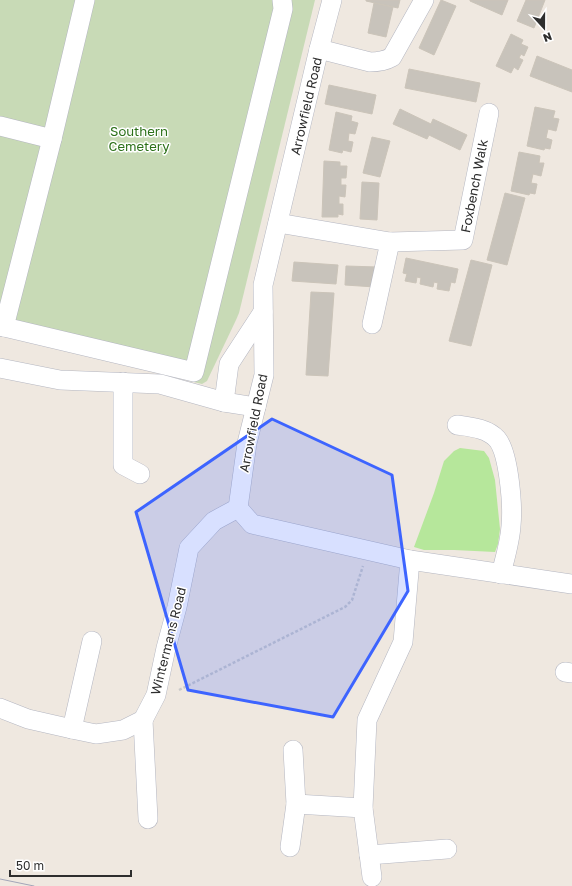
<svg xmlns="http://www.w3.org/2000/svg" width="572" height="886" viewBox="0 0 572 886" font-family="'Golos Text',sans-serif">
  <style>
    .green { fill: #b6e79b }
    .cemetery { fill: #c8dab6 }
    .building { fill: #c8c3bb; stroke: #cbc4b9 }
    .lines { fill: none; stroke-linecap: round; stroke-linejoin: round }
    .minor-casing { stroke: #b4b6c1; stroke-width: 20 }
    .path { stroke: #c9c9c9; stroke-width: 2.5; stroke-dasharray: 3 2; stroke-linecap: butt }
    .minor { stroke: #fff; stroke-width: 19 }
    .tram { stroke: #a2a5b8; stroke-width: 1 }
    .marked { fill: #3d64ff; fill-opacity: 0.2; stroke: #3d64ff; stroke-width: 3; stroke-linejoin: round }
    .labels { text-anchor: middle; dominant-baseline: central; stroke-width: 3; stroke-linejoin: round; paint-order: stroke }
    .street-label { font-size: 13px; fill: #2e2e2e; stroke: #fff }
    .park-label { font-size: 13px; fill: #2b7018; stroke: #fff }
  </style>
  <rect width="100%" height="100%" fill="#efe8e0"/>
  <polygon class="green" points="460,448 484,451 489,458 495,480 500,529 498,544 495,552 454,550 424,550 414,547 434,493 444,461 454,451"/>
  <polygon class="cemetery" points="0,0 315,0 239,313 236,320 207,381 202,384 0,334"/>
  <g class="building">
    <polygon points="366,0 400,0 398,8 366,1"/>
    <polygon points="441,0 456,6 434,55 419,48"/>
    <polygon points="470,0 508,0 502,15 470,1"/>
    <polygon points="526,0 545,0 534,28 517,21"/>
    <polygon points="374,3 393,7 386,37 368,33"/>
    <polygon points="511,34 523,40 521,44 528,47 524,56 521,54 519,58 523,60 518,70 514,67 511,73 496,66"/>
    <polygon points="537,56 572,70 572,92 530,76"/>
    <polygon points="409,69 480,83 476,102 405,88"/>
    <polygon points="329,85 376,95 372,114 325,104"/>
    <polygon points="535,107 555,111 553,118 559,119 556,131 548,129 546,138 552,140 550,149 545,148 544,150 527,146"/>
    <polygon points="400,109 431,124 433,119 467,135 460,150 429,135 427,139 393,124"/>
    <polygon points="336,112 352,116 351,121 358,123 355,134 349,133 348,141 353,142 351,152 343,150 342,153 329,150"/>
    <polygon points="372,137 390,141 380,177 363,173"/>
    <polygon points="519,152 540,156 539,163 544,163 541,176 533,174 531,183 537,184 535,194 530,193 529,195 511,191"/>
    <polygon points="324,161 340,162 340,166 347,166 346,178 341,178 341,185 346,185 345,197 339,196 339,204 343,204 343,215 338,214 338,217 322,217"/>
    <polygon points="362,182 379,183 377,220 360,219"/>
    <polygon points="505,193 525,198 507,265 487,260"/>
    <polygon points="406,258 458,269 455,283 451,282 449,291 437,289 438,283 434,282 433,287 420,284 421,278 417,277 416,283 405,281 407,274 403,273"/>
    <polygon points="471,260 492,265 471,346 449,341"/>
    <polygon points="294,262 338,265 336,284 292,281"/>
    <polygon points="346,266 377,267 375,287 345,285"/>
    <polygon points="311,292 334,293 328,376 306,375"/>
  </g>
  <g class="lines">
    <defs>
      <g id="minor">
        <polyline points="332,0 319,49 263,285 264,375 247,443 238,508 252,524 410,560 572,584"/>
        <path d="M319,49L370,62C379,62 385,61 392,57L424,0"/>
        <polyline points="0,126 52,139"/>
        <polyline points="278,223 390,242 463,240 489,113"/>
        <polyline points="372,324 390,242"/>
        <polyline points="0,326 194,372 283,9 282,0"/>
        <polyline points="4,327 52,139 85,0"/>
        <polyline points="0,368 60,380 160,384 224,402 256,407"/>
        <polyline points="123,382 123,465 140,474"/>
        <polyline points="224,402 229,364 263,312"/>
        <path d="M457,425C470,427 487,428 497,439C509,453 513,506 511,526C510,542 505,558 501,574"/>
        <polyline points="565,672 572,673"/>
        <polyline points="0,708 28,719 72,729 96,734 123,730 143,720 156,695 166,648 177,607 189,548 214,521 238,508"/>
        <polyline points="143,720 148,819"/>
        <polyline points="72,729 92,641"/>
        <polyline points="296,804 363,808"/>
        <polyline points="290,847 296,804 293,750"/>
        <polyline points="369,855 447,849"/>
        <polyline points="372,877 363,808 367,720 403,642 410,560"/>
      </g>
    </defs>
    <use href="#minor" class="minor-casing"/>
    <polyline class="path" points="179,690 345,607 352,600 363,566"/>
    <use href="#minor" class="minor"/>
    <polyline class="tram" points="0,879 34,886"/>
  </g>
  <path class="marked" d="M272,419L392,475L408,591L333,717L188,690L136,512Z"/>
  <g class="labels">
    <g class="street-label">
      <text transform="translate(306 106) rotate(-77)">Arrowfield Road</text>
      <text transform="translate(474 186) rotate(-79)">Foxbench Walk</text>
      <text transform="translate(253 423) rotate(-79)">Arrowfield Road</text>
      <text transform="translate(168 641) rotate(-76)">Wintermans Road</text>
    </g>
    <g class="park-label">
      <text x="139" y="131">Southern<tspan x="139" dy="15">Cemetery</tspan></text>
    </g>
  </g>
  <g transform="translate(544 28) rotate(159)" stroke="#ffffff" stroke-width="3" paint-order="stroke">
  <path d="M0-3L7 15L0 10L-7 15Z" fill="#2e2e2e"/>
  <text y="-6" font-size="11" font-weight="bold" text-anchor="middle" fill="#2e2e2e">N</text>
  </g>
  <path d="M10 870v6h121v-6" fill="none" stroke="#2e2e2e" stroke-width="2"/>
  <text x="16" y="870" font-size="12" fill="#2e2e2e" stroke="#ffffff" stroke-width="3" paint-order="stroke">50 m</text>
</svg>
